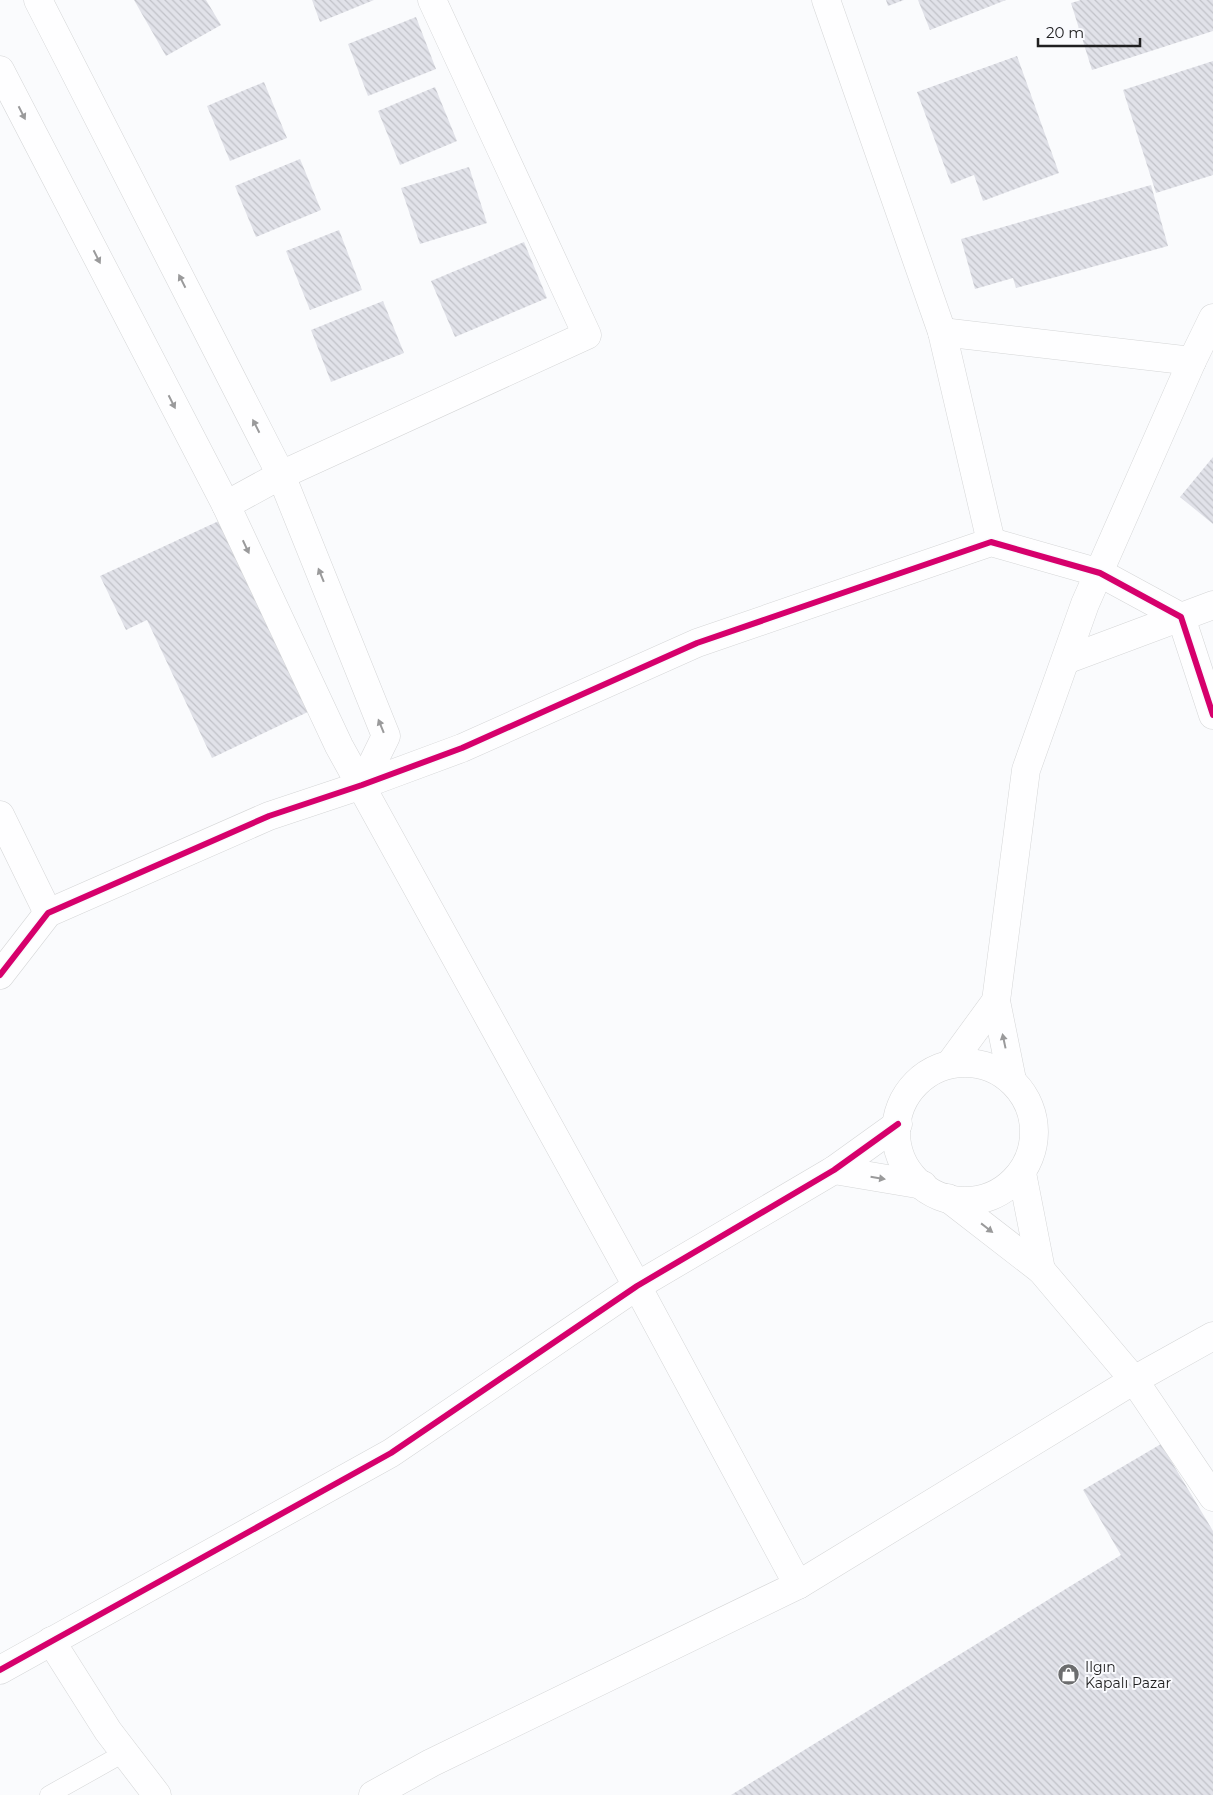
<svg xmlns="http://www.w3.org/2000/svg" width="1213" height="1795" viewBox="0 0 1213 1795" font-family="Montserrat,sans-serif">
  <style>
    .building { fill: url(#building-back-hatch) }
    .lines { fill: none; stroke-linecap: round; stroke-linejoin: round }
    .lane-casing { stroke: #d5d6d7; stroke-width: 19 }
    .street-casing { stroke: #d5d6d7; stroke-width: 29 }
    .secondary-casing { stroke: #d5d6d7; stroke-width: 29 }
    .lane { stroke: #fefeff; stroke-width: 18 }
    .street { stroke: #fefeff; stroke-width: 28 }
    .secondary { stroke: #fefeff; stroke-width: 28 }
    .cycleway-casing { stroke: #f9fafe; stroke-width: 9 }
    .cycleway { stroke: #d6006c; stroke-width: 6 }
    .oneway { fill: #9a9a9b }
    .labels { text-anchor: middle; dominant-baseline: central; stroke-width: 4; stroke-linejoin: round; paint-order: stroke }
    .poi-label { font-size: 14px; fill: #202021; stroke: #f9fafe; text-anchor: start }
  </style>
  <defs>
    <pattern id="building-back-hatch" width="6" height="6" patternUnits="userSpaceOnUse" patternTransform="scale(1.25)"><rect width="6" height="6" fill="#e1e2e9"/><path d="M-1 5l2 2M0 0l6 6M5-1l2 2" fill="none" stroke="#c1c2c8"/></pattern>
  </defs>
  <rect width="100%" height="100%" fill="#fafbfd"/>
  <g class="building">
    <polygon points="134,0 206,0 221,25 166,56"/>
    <polygon points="312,0 374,0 320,22"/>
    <polygon points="886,0 904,0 888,6"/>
    <polygon points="918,0 1006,0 930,30"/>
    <polygon points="1081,0 1213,0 1213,31 1092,70 1071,3"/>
    <polygon points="416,17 436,69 368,96 348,44"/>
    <polygon points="1017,56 1059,173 983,201 974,175 951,184 917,92"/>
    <polygon points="1213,61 1213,175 1156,193 1123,90"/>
    <polygon points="264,82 287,138 230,161 207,106"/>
    <polygon points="435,87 457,141 400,165 378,111"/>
    <polygon points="300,159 321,210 256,237 235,186"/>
    <polygon points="469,167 487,223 420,244 401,188"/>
    <polygon points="1151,185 1168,246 1016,288 1013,278 975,289 961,239"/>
    <polygon points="339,230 362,290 310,310 286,251"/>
    <polygon points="524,242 547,298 455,337 431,281"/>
    <polygon points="383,301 404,353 331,382 311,330"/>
    <polygon points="1213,457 1213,524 1180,497"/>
    <polygon points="223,519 312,710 212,758 147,620 126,630 100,576"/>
    <polygon points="1161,1444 1213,1531 1213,1795 731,1795 1121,1555 1083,1490"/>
  </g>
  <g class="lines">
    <defs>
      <polyline id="lane" points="49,1795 124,1753"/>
      <g id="street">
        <polyline points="826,0 942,332 991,542"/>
        <polyline points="942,332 1192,361"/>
        <polyline points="226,505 281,475 587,335 432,0"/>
        <polyline points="1066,660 1213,605"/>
        <polyline points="0,815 48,913"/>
        <polyline points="0,975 48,913 269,816 362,785 462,748 697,643 991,542 1100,573 1181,617 1213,715"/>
        <polyline points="51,1641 108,1731 157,1795"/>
      </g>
      <g id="secondary">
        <polyline points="38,0 281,475 386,736 362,785"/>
        <polyline points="0,70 226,505 339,746 637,1286 798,1585"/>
        <circle cx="965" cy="1132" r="69"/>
        <polyline points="950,1064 996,1001"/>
        <polyline points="1012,1080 996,1001 1026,770 1085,604 1192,361 1213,318"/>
        <polyline points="834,1170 923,1185"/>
        <polyline points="1022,1173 1041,1270"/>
        <polyline points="948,1198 1041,1270 1134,1380 1213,1497"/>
        <polyline points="0,1670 391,1453 637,1286 834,1170 898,1124"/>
        <polyline points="373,1795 431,1763 798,1585 1134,1380 1213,1336"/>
      </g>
    </defs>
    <use href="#lane" class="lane-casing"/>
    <use href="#street" class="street-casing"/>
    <use href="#secondary" class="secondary-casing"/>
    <use href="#lane" class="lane"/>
    <use href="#street" class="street"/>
    <use href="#secondary" class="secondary"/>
    <defs>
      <g id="cycleway">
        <polyline points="0,975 48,913 269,816 362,785 462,748 697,643 991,542 1100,573 1181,617 1213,715"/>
        <polyline points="0,1670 391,1453 637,1286 834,1170 898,1124"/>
      </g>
    </defs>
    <use href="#cycleway" class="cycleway-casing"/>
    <use href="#cycleway" class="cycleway"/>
  </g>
  <defs><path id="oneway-solid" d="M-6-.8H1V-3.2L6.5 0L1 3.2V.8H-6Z" transform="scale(1.25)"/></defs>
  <g class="oneway">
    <use href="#oneway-solid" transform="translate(22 113) rotate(63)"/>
    <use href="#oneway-solid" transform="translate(97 257) rotate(63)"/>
    <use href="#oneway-solid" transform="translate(182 281) rotate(-117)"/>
    <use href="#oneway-solid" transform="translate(172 402) rotate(63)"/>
    <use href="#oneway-solid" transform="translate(256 426) rotate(-117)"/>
    <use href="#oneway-solid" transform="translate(246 547) rotate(65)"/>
    <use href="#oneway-solid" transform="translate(321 575) rotate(-112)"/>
    <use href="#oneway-solid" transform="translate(381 726) rotate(-112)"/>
    <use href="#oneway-solid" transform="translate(1004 1041) rotate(-102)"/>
    <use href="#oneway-solid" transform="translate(878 1178) rotate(9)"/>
    <use href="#oneway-solid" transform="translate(987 1228) rotate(38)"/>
  </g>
  <defs>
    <symbol id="shop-disc" viewBox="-11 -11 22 22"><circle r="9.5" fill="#6c6d6e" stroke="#f9fafe"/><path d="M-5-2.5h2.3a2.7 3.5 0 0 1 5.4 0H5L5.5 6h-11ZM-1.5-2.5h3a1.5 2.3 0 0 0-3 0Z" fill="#fff"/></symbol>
  </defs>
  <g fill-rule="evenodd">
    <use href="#shop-disc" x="1056" y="1662" width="25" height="25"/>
  </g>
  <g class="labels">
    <g class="poi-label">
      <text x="1085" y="1667">Ilgın<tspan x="1085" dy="16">Kapalı Pazar</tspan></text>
    </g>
  </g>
  <path d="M1038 38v8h102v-8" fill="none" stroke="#202021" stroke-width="2.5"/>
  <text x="1046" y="38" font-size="15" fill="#202021" stroke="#f9fafe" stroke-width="4" paint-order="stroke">20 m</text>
</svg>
